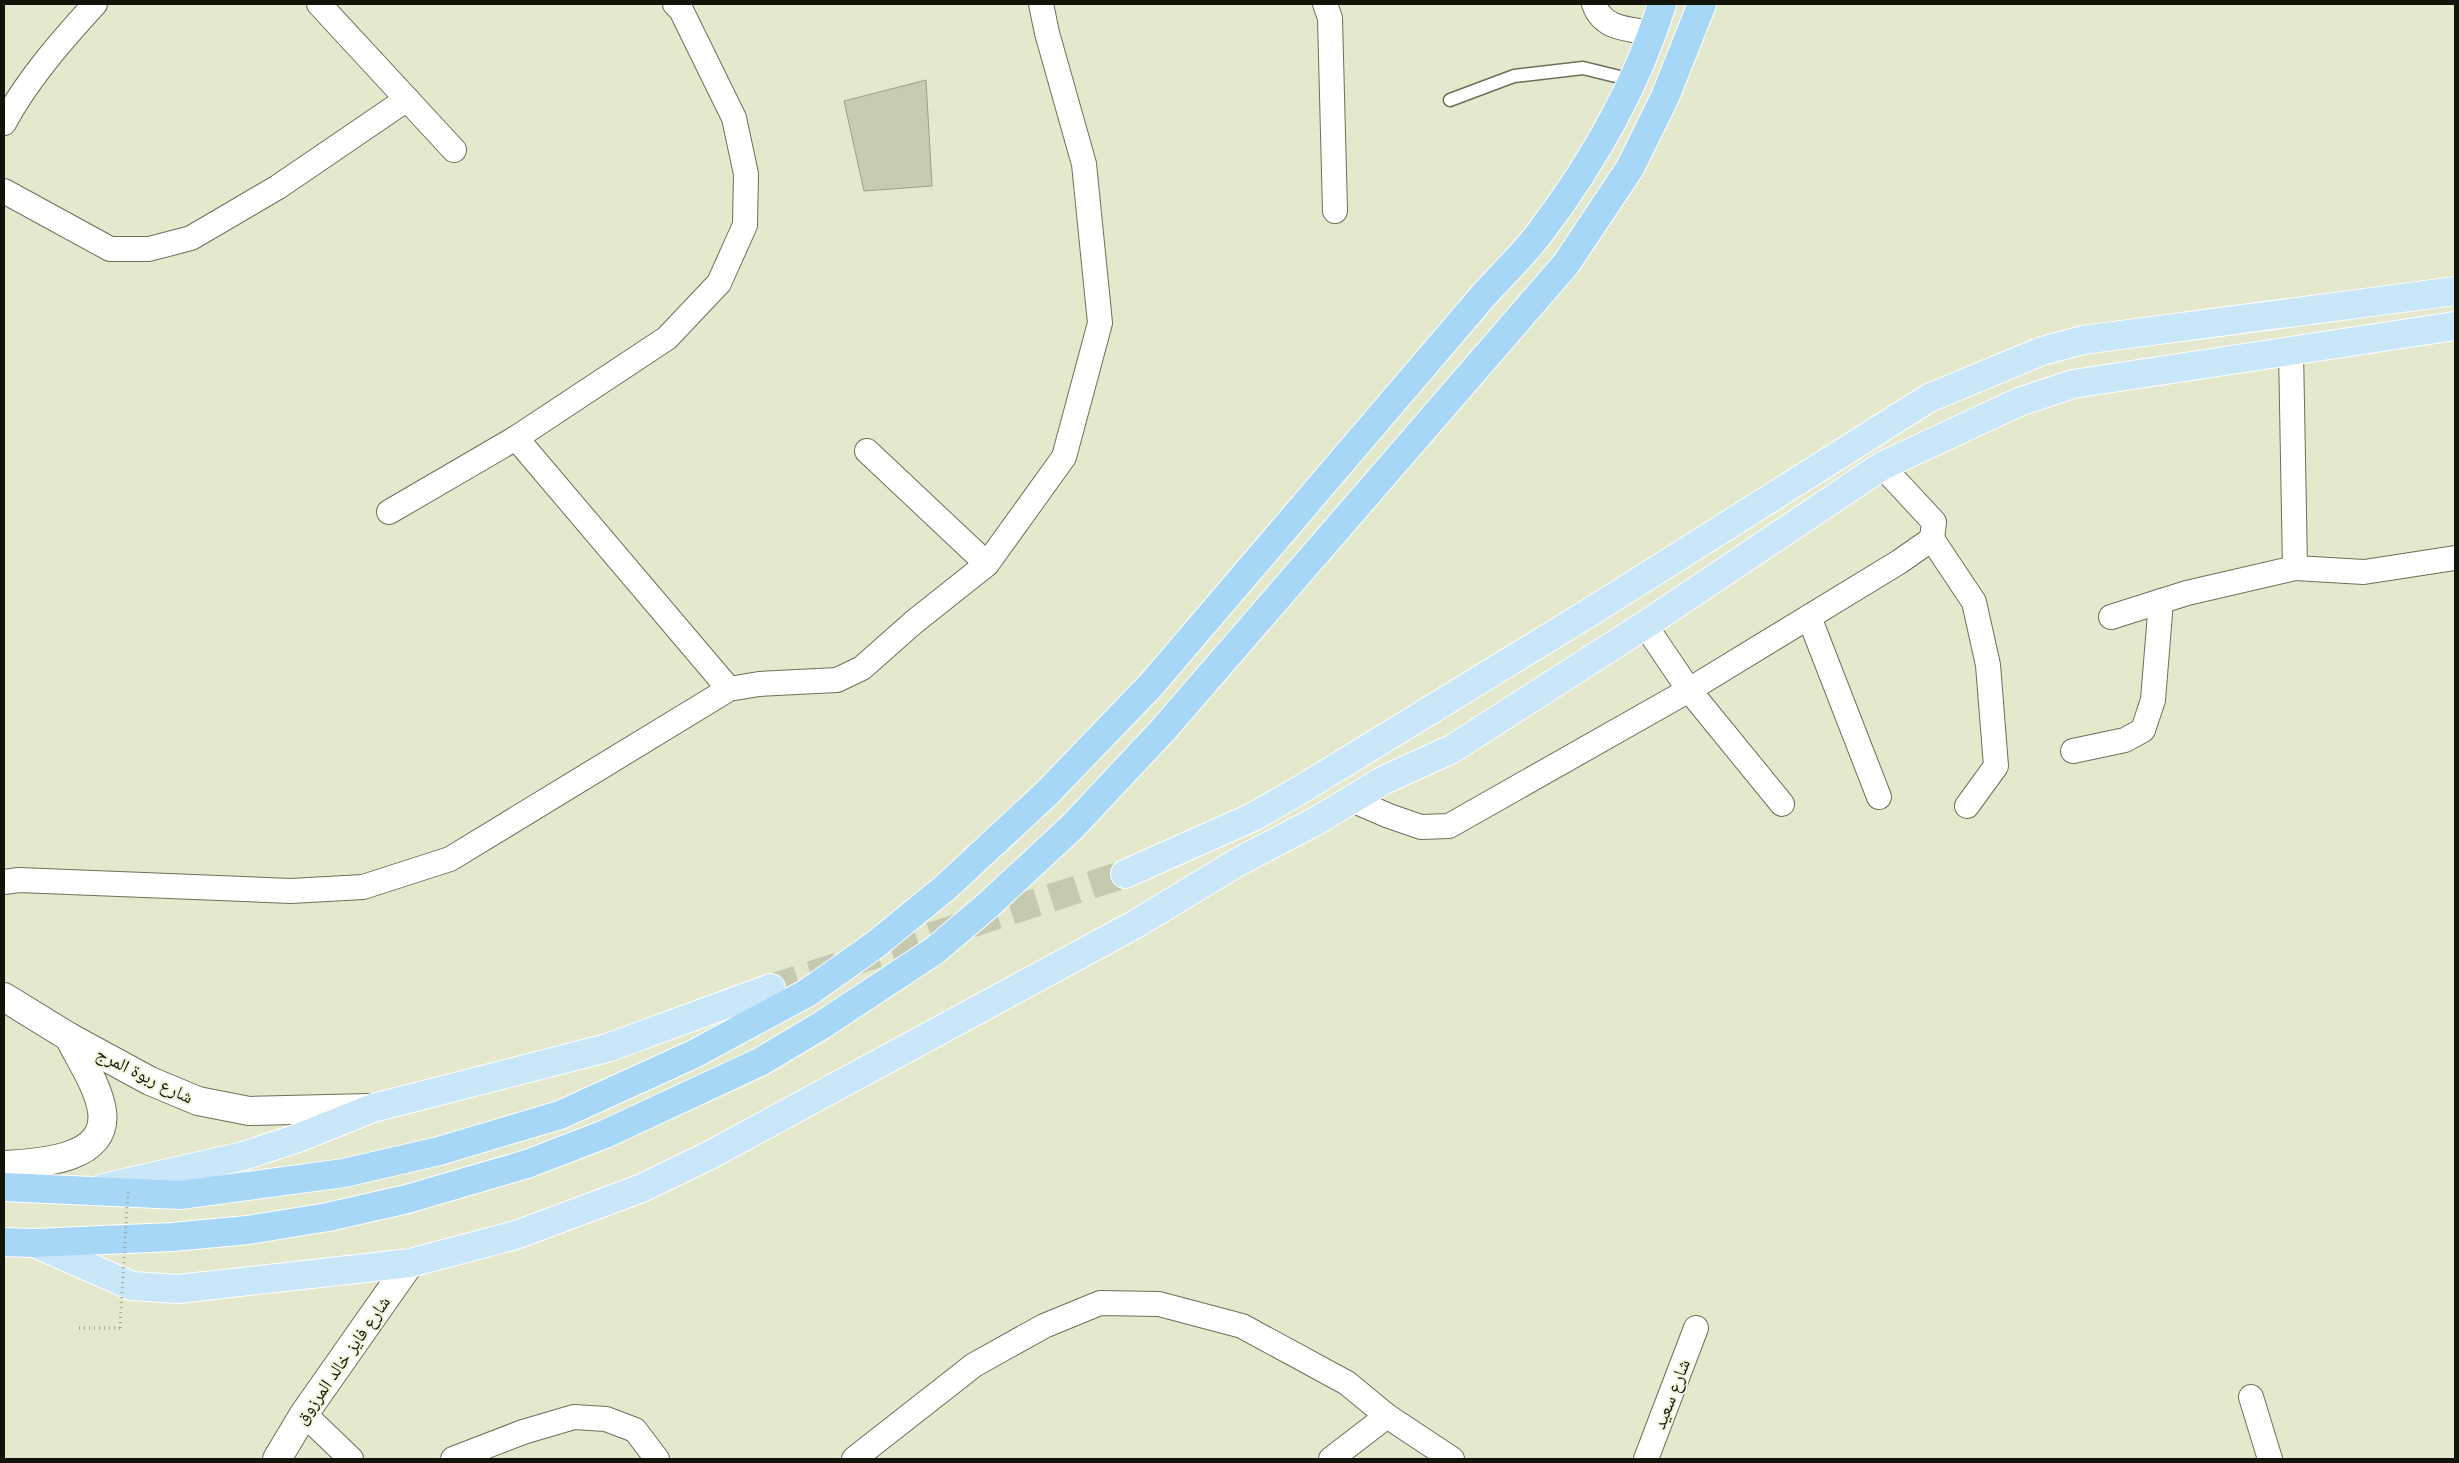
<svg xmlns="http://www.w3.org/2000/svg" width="2459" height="1463" viewBox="0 0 2459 1463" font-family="'Roboto Serif','Noto Naskh Arabic',serif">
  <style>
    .building { fill: #c7ccb0; stroke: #9ca086 }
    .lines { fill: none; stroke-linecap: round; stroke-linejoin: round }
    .primary-tunnel { stroke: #c4c9b0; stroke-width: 28; stroke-dasharray: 28 14; stroke-linecap: butt }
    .lane-casing { stroke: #6c7057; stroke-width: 15 }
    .street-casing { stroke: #6c7057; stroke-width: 26 }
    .secondary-casing { stroke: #6c7057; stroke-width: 30 }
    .primary-casing { stroke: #fff; stroke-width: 30 }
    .highway-casing { stroke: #fff; stroke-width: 30 }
    .path { stroke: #a1a58f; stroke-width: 3; stroke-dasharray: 1 4; stroke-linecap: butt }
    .lane { stroke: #fff; stroke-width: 12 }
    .street { stroke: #fff; stroke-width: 24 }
    .secondary { stroke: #fff; stroke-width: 28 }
    .primary { stroke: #cae7fa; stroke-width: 28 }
    .highway { stroke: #a7d7f6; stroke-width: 28 }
    .path-bridge { stroke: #a1a58f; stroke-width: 3; stroke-dasharray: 1 4; stroke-linecap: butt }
    .labels { text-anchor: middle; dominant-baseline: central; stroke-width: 4; stroke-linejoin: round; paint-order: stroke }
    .street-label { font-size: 18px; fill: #12140a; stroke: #f1f6da }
  </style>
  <rect width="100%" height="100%" fill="#e4e9cd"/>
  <polygon class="building" points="926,80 932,186 864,191 844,101"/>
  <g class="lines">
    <polyline class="primary-tunnel" points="771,988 1125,874"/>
    <defs>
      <polyline id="lane" points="1450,100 1514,76 1583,68 1632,80"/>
      <g id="street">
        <polyline points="319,4 454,150"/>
        <polyline points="1325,4 1330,18 1335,211"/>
        <path d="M1594,4C1603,30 1629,29 1653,33"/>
        <path d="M4,123C27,80 62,40 95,4"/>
        <polyline points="4,191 110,249 149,249 191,238 278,187 407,99"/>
        <polyline points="2291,350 2295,568 2364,572 2455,558"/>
        <polyline points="516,438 729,689"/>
        <polyline points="867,451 987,564"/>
        <polyline points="389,512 516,438 667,338 719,283 745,225 746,174 734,118 681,10 675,4"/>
        <polyline points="1932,539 1974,602 1988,665 1996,766 1967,806"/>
        <polyline points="1809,617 1879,797"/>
        <polyline points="2111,617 2187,593 2295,568"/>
        <polyline points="1645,625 1689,690 1782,804"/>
        <polyline points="2073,751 2125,740 2143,730 2153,700 2161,601"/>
        <polyline points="1352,800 1389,816 1421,827 1449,826 1689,690 1899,562 1932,539 1934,522 1882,466"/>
        <polyline points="4,882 19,880 291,891 363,887 450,859 729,689 759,684 837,680 862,668 914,622 987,564 1064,457 1100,323 1084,164 1047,33 1041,4"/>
        <polyline points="2251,1397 2270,1459"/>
        <polyline points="304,1414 351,1459"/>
        <polyline points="453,1459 523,1432 574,1417 606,1419 635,1430 657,1459"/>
        <polyline points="854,1459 974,1365 1044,1326 1100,1303 1159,1304 1242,1326 1347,1383 1387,1416"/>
        <polyline points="1331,1459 1387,1416 1452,1459"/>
        <polyline points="1646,1459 1696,1328"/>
      </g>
      <g id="secondary">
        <polyline points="4,997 69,1037 150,1081 198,1101 249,1111 369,1108"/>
        <path d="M4,1165C36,1163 109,1161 102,1111C98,1085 80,1060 69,1037"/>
        <polyline points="277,1459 304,1414 410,1263"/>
      </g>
      <g id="primary">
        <polyline points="1125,874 1253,817 1300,790 1592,611 1929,398 2042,351 2083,340 2455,291"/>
        <polyline points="103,1188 243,1156 298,1138 373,1108 607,1048 771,988"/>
        <polyline points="34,1243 132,1286 178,1289 410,1263 516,1235 642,1188 710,1155 1134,925 1238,862 1318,820 1384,780 1452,749 1645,625 1882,466 2019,402 2073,384 2455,326"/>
      </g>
      <g id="highway">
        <path d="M4,1187L180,1195L344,1173L439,1151L560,1115L694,1054L807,993L875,945L946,887L1047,793L1151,685L1483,296C1501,276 1522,256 1539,234C1592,164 1636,88 1662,4"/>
        <polyline points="4,1242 34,1243 172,1237 248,1230 328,1217 407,1199 527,1164 605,1134 760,1062 822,1025 934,951 987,906 1073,826 1163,730 1566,264 1630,168 1665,97 1702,4"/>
      </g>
    </defs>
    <use href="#lane" class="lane-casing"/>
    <use href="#street" class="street-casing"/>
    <use href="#secondary" class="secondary-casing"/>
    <use href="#primary" class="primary-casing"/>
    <use href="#highway" class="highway-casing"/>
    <polyline class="path" points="79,1328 120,1328"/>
    <use href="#lane" class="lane"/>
    <use href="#street" class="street"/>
    <use href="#secondary" class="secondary"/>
    <use href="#primary" class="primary"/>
    <use href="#highway" class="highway"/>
    <polyline class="path-bridge" points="120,1328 128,1191"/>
  </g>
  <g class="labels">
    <g class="street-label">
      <text transform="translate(145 1075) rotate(26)">شارع ربوة المرج</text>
      <text transform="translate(342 1360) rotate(-55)">شارع فايز خالد المرزوق</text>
      <text transform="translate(1671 1394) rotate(-69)">شارع سعيد</text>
    </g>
  </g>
  <rect width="2459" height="1463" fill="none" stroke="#12140a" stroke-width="10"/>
</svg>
